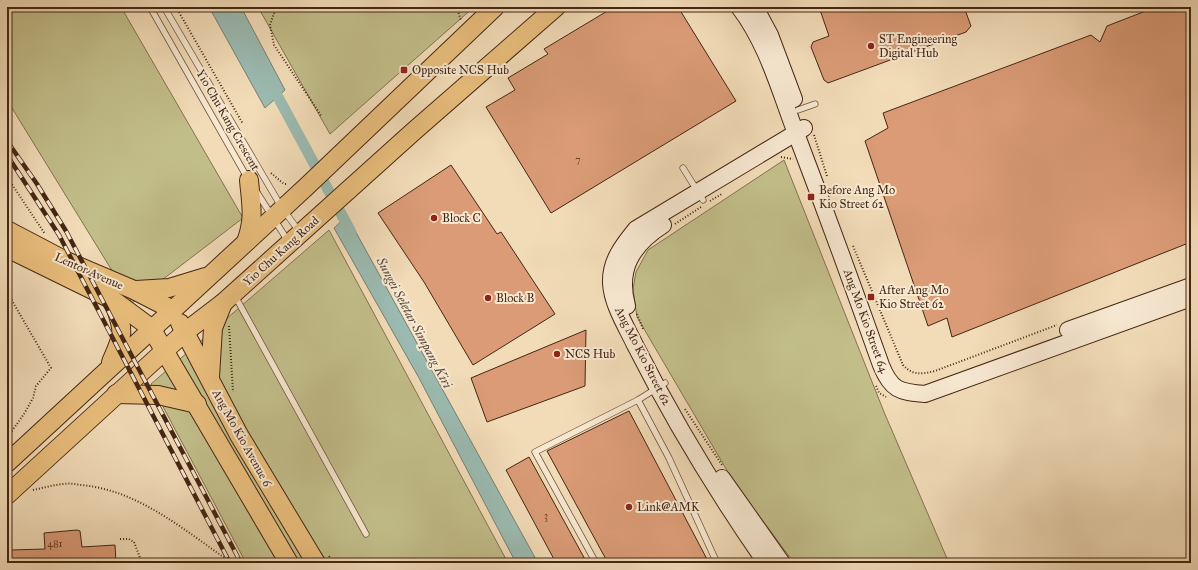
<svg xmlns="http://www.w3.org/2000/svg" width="1198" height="570" viewBox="0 0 1198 570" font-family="'IM FELL Great Primer',serif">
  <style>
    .green { fill: #c2be8a; stroke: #84724f }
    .water { fill: #9bbbb2; stroke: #797f73 }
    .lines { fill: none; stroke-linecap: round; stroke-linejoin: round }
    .canal { stroke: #9bbbb2; stroke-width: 11 }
    .building { fill: #da9b76; stroke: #452614 }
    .lane-casing { stroke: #70543d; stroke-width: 7 }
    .secondary-casing { stroke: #452614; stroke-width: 18 }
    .primary-casing { stroke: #452614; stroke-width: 20 }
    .path { stroke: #452614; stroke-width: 2; stroke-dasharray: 1 2; stroke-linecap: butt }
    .lane { stroke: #f7e8d1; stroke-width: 5.5 }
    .secondary { stroke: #f7e8d1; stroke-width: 16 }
    .primary { stroke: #e9be7c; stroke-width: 18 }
    .rail-casing { stroke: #452614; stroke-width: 4.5 }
    .rail { stroke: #f7e8d1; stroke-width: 3; stroke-dasharray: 9; stroke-linecap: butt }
    .poi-dot { fill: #8f2418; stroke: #f7e8d1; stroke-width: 1.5 }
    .labels { text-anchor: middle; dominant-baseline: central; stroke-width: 4; stroke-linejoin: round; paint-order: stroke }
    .number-label { font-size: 10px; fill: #6a432c }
    .poi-label { font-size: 12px; fill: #452614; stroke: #f7e8d1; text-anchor: start }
    .street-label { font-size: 12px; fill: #452614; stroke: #f7e8d1 }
    .water-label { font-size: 13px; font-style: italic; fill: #5a4b3c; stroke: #f7e8d1 }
  </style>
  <rect width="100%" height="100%" fill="#f2dcb8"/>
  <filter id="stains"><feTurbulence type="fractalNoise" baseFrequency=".005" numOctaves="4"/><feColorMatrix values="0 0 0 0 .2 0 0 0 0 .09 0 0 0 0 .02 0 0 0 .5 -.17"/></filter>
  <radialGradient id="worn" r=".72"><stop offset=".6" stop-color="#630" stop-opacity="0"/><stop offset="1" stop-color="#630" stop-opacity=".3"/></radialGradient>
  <g class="green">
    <polygon points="7,7 121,7 243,218 132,303 7,100"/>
    <polygon points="258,7 474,7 330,134"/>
    <polygon points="784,160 884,412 949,563 794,563 732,479 637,317 633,289 636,272 648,250"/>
    <polygon points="329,230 508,563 246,563 151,384"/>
  </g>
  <g class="water">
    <polygon points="209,7 241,7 285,90 265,108"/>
    <polygon points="347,216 538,563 516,563 419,378 334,228"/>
  </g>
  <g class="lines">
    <polyline class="canal" points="278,97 351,232"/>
  </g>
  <g class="building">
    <polygon points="614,7 678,7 736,101 551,213 486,107 515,90 508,78 548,54 544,49"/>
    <polygon points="819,7 964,7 971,26 966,32 828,83 824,80 811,47 813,42 829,36"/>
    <polygon points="1156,7 1191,7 1191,242 952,337 947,318 928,326 865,141 888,128 883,113 1091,35 1100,42 1107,26"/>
    <polygon points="451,165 497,234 501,232 555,314 473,365 424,282 378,213"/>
    <polygon points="586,330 585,386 487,422 471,378"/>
    <polygon points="629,411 709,563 608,563 547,451"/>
    <polygon points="529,457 587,563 556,563 506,470"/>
    <polygon points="77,530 80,531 82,547 115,545 116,563 86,563 86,559 41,561 41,563 11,563 11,550 45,549 44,533"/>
  </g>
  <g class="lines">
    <defs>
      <g id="lane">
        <polyline points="150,7 248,179"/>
        <polyline points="164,7 282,208 299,231"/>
        <polyline points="798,110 815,104"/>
        <polyline points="683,168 703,200"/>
        <polyline points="256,191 288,241"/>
        <polyline points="235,296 366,534"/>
        <polyline points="638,400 669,458 717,563"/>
        <polyline points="596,563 535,452 638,400 665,383"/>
      </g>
      <g id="secondary">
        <path d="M739,7C766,42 779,88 794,128C824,207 853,286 881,365C891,390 899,392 925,394L1191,298"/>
        <polyline points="755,7 770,35 794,99"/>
        <path d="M627,306C617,269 632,245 663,225"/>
        <polyline points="1068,330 1191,286"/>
        <polyline points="722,478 782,563"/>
        <path d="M766,563C718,494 673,420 635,345C626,326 612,304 611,283C610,261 623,245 636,229L804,128"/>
      </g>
      <g id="primary">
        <polyline points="7,230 66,261 134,290 173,310"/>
        <path d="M246,242C255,218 251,204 249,180"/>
        <polyline points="7,248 113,300 151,328 289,563"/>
        <polyline points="136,290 169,288 205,277"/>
        <polyline points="180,323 239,435 316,563"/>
        <path d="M111,362C125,331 124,332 113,300"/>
        <polyline points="210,377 213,328 223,303"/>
        <polyline points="116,394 158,395 197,404"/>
        <polyline points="7,463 306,187 495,7"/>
        <polyline points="7,495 185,332 223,303 414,131 556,7"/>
      </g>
    </defs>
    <use href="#lane" class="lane-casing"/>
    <use href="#secondary" class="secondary-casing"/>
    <use href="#primary" class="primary-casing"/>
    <g class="path">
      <polyline points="176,7 243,124"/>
      <polyline points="276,7 270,25 274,45 322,117"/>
      <polyline points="457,7 461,21"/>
      <polyline points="814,135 827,176"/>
      <polyline points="781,157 793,159"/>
      <polyline points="271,173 284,184 288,184"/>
      <polyline points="7,177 45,234"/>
      <polyline points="710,201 722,194"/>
      <polyline points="675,224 701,207"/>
      <path d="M853,246L903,365C913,376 922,374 935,371L1057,325"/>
      <polyline points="7,292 51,368 36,386 33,398 24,414 7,438"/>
      <polyline points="1187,312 1191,328"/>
      <polyline points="637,314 643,329"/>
      <polyline points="229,326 233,392"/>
      <polyline points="876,386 879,393 886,397"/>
      <polyline points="685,409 722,465"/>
      <path d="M33,490C43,488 53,485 63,484C69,483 75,484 81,485C139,490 185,531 232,563"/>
      <polyline points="120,539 129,539 134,542 142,563"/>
      <polyline points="329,556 334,563"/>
    </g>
    <use href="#lane" class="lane"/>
    <use href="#secondary" class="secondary"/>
    <use href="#primary" class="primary"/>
    <defs>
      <g id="rail">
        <polyline points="7,141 37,184 66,231 241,563"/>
        <polyline points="7,155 59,235 230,563"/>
      </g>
    </defs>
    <use href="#rail" class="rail-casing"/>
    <use href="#rail" class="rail"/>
  </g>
  <g class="poi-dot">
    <circle cx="871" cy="46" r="4"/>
    <rect x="400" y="66" width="8" height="8" rx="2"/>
    <rect x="807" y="193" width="8" height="8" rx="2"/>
    <circle cx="434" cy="218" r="4"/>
    <rect x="867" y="293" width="8" height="8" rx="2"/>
    <circle cx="488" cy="298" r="4"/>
    <circle cx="557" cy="354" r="4"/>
    <circle cx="629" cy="507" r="4"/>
  </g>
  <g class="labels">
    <g class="number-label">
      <text x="578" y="160">7</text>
      <text x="546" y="516">3</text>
      <text x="55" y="544">481</text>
    </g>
    <g class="poi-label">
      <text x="879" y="39">ST Engineering<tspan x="879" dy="14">Digital Hub</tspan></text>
      <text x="412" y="70">Opposite NCS Hub</text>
      <text x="819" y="190">Before Ang Mo<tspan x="819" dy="14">Kio Street 62</tspan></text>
      <text x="442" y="218">Block C</text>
      <text x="879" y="290">After Ang Mo<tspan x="879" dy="14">Kio Street 62</tspan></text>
      <text x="496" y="298">Block B</text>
      <text x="565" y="354">NCS Hub</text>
      <text x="637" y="507">Link@AMK</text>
    </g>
    <g class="street-label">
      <text transform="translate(228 120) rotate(60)">Yio Chu Kang Crescent</text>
      <text transform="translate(281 251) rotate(-42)">Yio Chu Kang Road</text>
      <text transform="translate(89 271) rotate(24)">Lentor Avenue</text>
      <text transform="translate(866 321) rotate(70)">Ang Mo Kio Street 64</text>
      <text transform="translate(643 356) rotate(63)">Ang Mo Kio Street 62</text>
      <text transform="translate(242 438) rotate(61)">Ang Mo Kio Avenue 6</text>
    </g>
    <g class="water-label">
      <text transform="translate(414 323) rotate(62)">Sungei Seletar Simpang Kiri</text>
    </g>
  </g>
  <rect width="1198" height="570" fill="none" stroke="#f2dcb8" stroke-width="24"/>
  <rect x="8" y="8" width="1182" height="554" fill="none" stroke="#452614" stroke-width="2"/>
  <rect x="12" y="12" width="1174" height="546" fill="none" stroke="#452614"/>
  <rect width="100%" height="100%" filter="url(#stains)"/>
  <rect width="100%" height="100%" fill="url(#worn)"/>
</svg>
